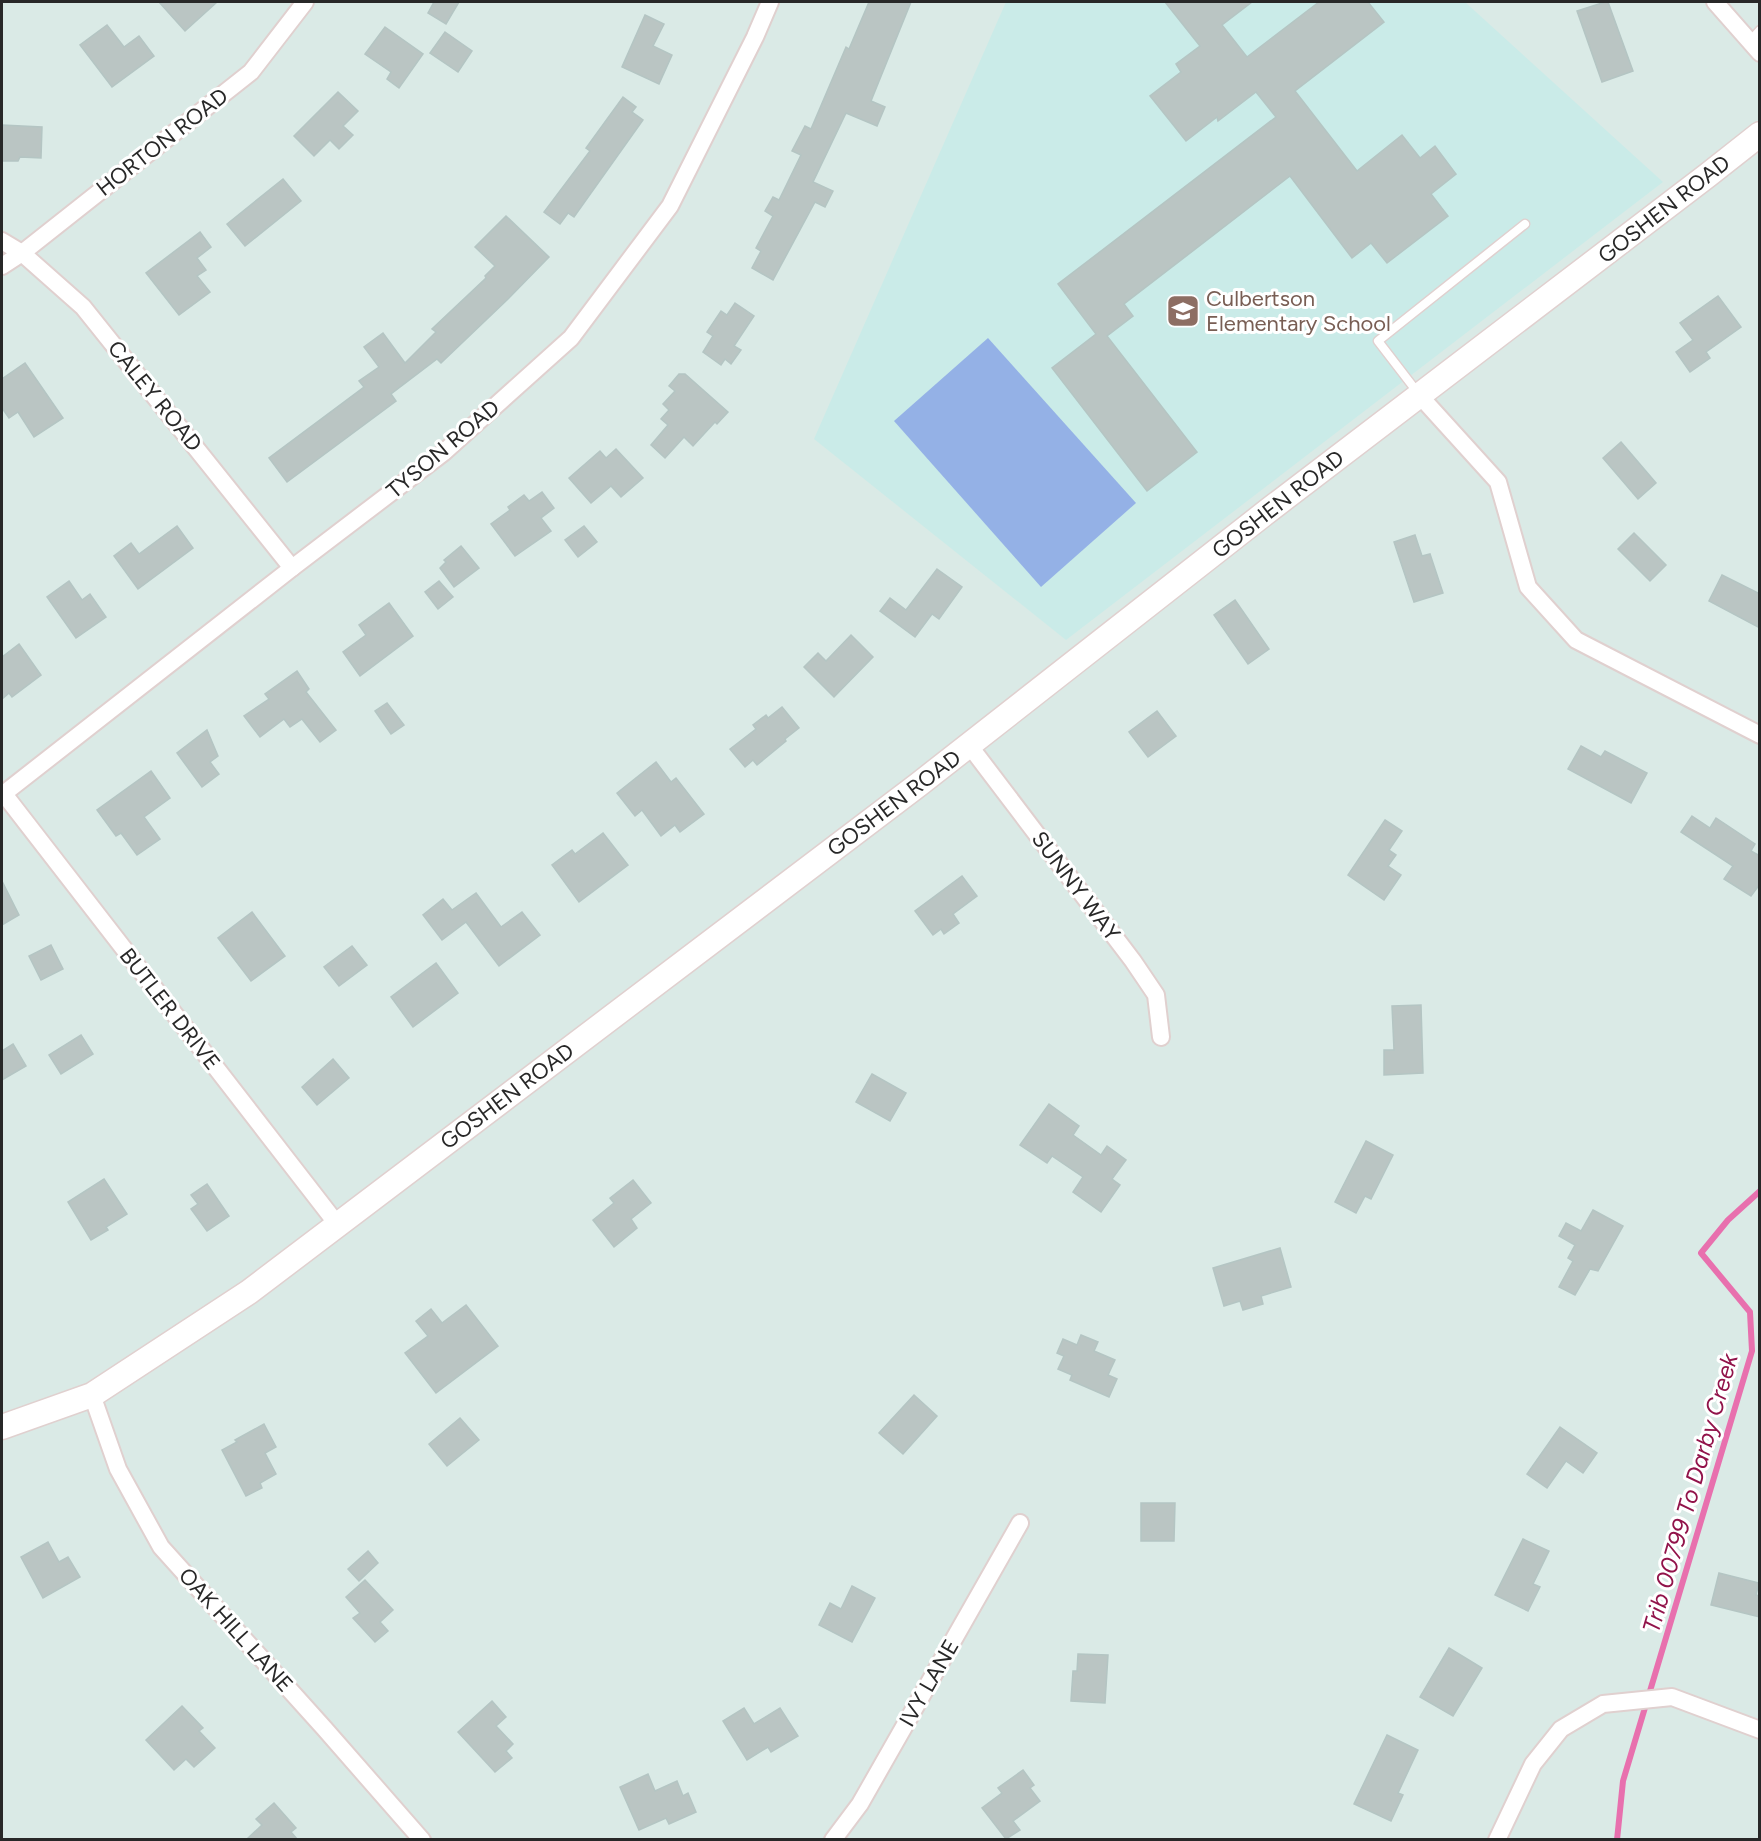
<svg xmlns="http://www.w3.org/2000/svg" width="1761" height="1841" viewBox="0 0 1761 1841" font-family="Figtree,sans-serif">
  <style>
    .education { fill: #caebe8 }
    .pitch { fill: #94b1e6 }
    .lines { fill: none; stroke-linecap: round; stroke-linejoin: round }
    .stream { stroke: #e870ae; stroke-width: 6 }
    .building { fill: #bac5c3; stroke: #b4c5c3; stroke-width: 1.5 }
    .lane-casing { stroke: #e0d0cf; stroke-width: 11 }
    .street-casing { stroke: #e0d0cf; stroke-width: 20 }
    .secondary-casing { stroke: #e0d0cf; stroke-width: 27 }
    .lane { stroke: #fff; stroke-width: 8 }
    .street { stroke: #fff; stroke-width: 16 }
    .secondary { stroke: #fff; stroke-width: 24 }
    .labels { text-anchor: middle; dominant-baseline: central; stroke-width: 6; stroke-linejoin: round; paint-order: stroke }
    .street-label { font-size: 22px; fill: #282828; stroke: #fff }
    .education-label { font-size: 22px; fill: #785e54; stroke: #fff; text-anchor: start }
    .water-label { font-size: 24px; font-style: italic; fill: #91134a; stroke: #fff }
  </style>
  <rect width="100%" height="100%" fill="#daeae6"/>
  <polygon class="education" points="1006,2 1465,2 1663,182 1066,640 814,439"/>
  <polygon class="pitch" points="988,338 1136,503 1041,587 894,421"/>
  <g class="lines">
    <polyline class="stream" points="1617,1840 1623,1781 1752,1351 1750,1312 1701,1253 1728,1220 1760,1191"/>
  </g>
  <g class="building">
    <polygon points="159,2 217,2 185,31"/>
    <polygon points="434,2 459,2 446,24 428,13"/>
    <polygon points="869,2 911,2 871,101 885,107 877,126 846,113 813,182 833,191 825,207 815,202 773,280 752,268 761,251 756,248 773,216 765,211 773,197 779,200 801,155 792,151 805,126 811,129 846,47 849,49"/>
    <polygon points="1165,2 1252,2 1222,25 1247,57 1319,2 1368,2 1384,22 1295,91 1357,171 1402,135 1420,158 1435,146 1456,174 1431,194 1448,216 1387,263 1371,243 1352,258 1290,176 1124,304 1133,316 1107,336 1197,452 1147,491 1052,368 1096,334 1058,284 1276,117 1256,92 1218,121 1217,117 1186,141 1150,96 1181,72 1176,64 1200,46"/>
    <polygon points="1605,2 1608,2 1633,71 1602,82 1577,11"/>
    <polygon points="645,15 664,24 653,46 672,55 659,84 622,67"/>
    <polygon points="107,25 124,47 139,36 154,56 112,87 80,45"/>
    <polygon points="385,27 423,54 399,88 387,79 391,72 365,54"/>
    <polygon points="445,32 472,51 458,72 430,53"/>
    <polygon points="338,92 358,111 343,126 353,135 339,149 330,140 314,156 294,136"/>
    <polygon points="623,97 636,107 632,112 643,120 574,217 568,213 560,224 544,212 590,151 586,148"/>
    <polygon points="2,125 42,127 41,158 20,157 18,161 2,161"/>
    <polygon points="283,179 301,201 245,246 227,224"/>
    <polygon points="506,216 549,257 508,299 441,363 437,359 391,394 396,401 287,482 269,458 364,387 359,381 379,367 364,347 383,333 405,363 436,332 432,329 486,278 485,276 495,266 475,247"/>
    <polygon points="200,232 211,247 197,258 206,270 197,276 210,292 179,315 146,273"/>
    <polygon points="1718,296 1741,327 1706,352 1710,358 1690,372 1676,352 1693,340 1680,323"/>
    <polygon points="735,303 754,316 734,346 741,350 731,364 725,359 721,365 703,352 713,336 707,332 721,311 727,315"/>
    <polygon points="25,363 63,418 34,437 18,412 9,418 2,408 2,379"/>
    <polygon points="679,374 685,374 728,412 717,424 715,422 693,446 684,437 665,458 651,445 668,425 661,419 669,410 663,404 675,391 669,386"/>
    <polygon points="1621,442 1656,483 1638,499 1603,458"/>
    <polygon points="616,449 643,478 621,497 611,486 591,503 569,478 600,451 606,458"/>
    <polygon points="542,492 554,508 541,518 551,531 515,556 491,524 510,510 508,507 524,495 529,501"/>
    <polygon points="177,526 193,548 138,589 114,556 131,543 139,554"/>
    <polygon points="584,526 597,542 578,557 565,540"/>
    <polygon points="1634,533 1666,565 1650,581 1618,549"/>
    <polygon points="1415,535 1422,556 1430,554 1443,593 1414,602 1394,542"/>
    <polygon points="461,546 479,568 454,587 440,568 446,562 444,560"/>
    <polygon points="937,569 962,587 939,619 932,614 915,637 880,611 890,598 906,610"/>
    <polygon points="1722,575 1760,594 1760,628 1709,601"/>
    <polygon points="69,581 82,600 90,594 106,617 76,638 47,597"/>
    <polygon points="439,581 453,597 438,609 425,592"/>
    <polygon points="1235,600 1269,649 1248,664 1214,615"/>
    <polygon points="389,603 413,636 360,676 343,652 366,635 359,625"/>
    <polygon points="851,635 873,657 834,697 804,667 818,653 826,661"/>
    <polygon points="19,644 41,675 12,697 9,693 2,699 2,657"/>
    <polygon points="297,671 309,689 306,692 336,730 320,742 302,719 290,727 284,719 260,737 244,716 269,699 265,694"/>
    <polygon points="387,703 404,725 391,734 375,711"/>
    <polygon points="782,707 799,728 785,739 786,741 757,765 753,760 745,767 730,749 756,729 753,725 766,715 768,718"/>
    <polygon points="1157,711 1176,736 1148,757 1129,732"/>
    <polygon points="207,730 218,756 210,762 219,774 202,787 177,753"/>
    <polygon points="1581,746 1601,757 1605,751 1647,773 1631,803 1568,769"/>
    <polygon points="656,762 671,782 676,778 704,814 680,832 675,825 661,836 642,810 635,816 617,793"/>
    <polygon points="151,771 170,798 144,817 160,839 137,855 121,833 116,836 97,810"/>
    <polygon points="1692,816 1710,828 1716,818 1755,844 1751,851 1760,856 1760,884 1751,896 1724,879 1733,866 1681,832"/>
    <polygon points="1385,820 1402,831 1389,850 1396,855 1388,866 1401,875 1384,900 1348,875"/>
    <polygon points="603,833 628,865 579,902 552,865 572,850 575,854"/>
    <polygon points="962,876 977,896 953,914 959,923 944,934 941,929 933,935 915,911"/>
    <polygon points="2,881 19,915 2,925"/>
    <polygon points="476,893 501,927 522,912 540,935 499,966 466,922 442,940 423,915 443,899 452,910"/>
    <polygon points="252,912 285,956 251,981 218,938"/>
    <polygon points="51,945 63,969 41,980 29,956"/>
    <polygon points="352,946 367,965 339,986 324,967"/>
    <polygon points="436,963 458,993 413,1027 391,997"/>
    <polygon points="1421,1005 1423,1073 1384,1075 1384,1050 1394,1050 1392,1006"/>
    <polygon points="81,1035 93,1054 61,1074 49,1055"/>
    <polygon points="13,1044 26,1066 2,1080 2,1051"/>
    <polygon points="333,1059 349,1078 317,1105 302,1087"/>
    <polygon points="872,1074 906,1093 890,1121 856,1102"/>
    <polygon points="1049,1104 1079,1126 1073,1135 1101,1155 1107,1146 1126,1160 1112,1179 1120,1185 1101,1212 1073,1192 1083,1177 1052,1156 1047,1163 1020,1145"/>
    <polygon points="1366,1141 1393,1155 1371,1199 1365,1196 1356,1213 1335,1202"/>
    <polygon points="104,1179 127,1214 106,1227 108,1230 91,1240 68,1202"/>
    <polygon points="633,1180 651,1203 631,1219 637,1228 614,1247 593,1220 614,1203 610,1198"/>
    <polygon points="207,1184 229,1216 207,1231 191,1209 198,1204 191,1195"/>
    <polygon points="1593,1210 1623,1226 1598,1271 1590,1269 1575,1295 1559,1287 1573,1261 1568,1258 1575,1245 1559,1236 1566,1223 1581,1231"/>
    <polygon points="1280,1248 1291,1287 1261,1296 1263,1304 1243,1310 1240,1301 1224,1306 1213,1268"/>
    <polygon points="466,1305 498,1346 436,1393 405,1353 428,1336 416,1321 431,1309 442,1323"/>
    <polygon points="1081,1335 1098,1342 1094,1351 1115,1360 1108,1375 1117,1379 1109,1397 1070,1380 1072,1375 1058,1369 1064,1356 1057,1353 1063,1339 1077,1345"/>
    <polygon points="914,1395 937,1416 903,1454 879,1433"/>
    <polygon points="460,1418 479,1440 447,1466 429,1444"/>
    <polygon points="264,1424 276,1447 265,1453 276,1474 260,1483 262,1488 246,1496 222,1450 237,1442 235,1440"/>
    <polygon points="1560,1427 1597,1453 1583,1473 1566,1461 1547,1488 1527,1474"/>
    <polygon points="1141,1503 1175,1503 1174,1541 1141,1541"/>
    <polygon points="1523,1539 1549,1551 1533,1584 1540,1587 1528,1611 1495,1595"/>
    <polygon points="48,1542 59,1562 68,1557 80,1577 43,1598 21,1557"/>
    <polygon points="368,1551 378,1563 359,1581 348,1569"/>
    <polygon points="1719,1573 1759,1583 1756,1595 1760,1596 1760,1617 1711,1605"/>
    <polygon points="365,1580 393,1610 380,1622 388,1631 375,1642 353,1618 360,1613 346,1597"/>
    <polygon points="852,1586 875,1598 852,1642 819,1625 830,1603 841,1609"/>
    <polygon points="1449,1648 1482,1668 1453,1716 1420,1697"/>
    <polygon points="1078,1654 1108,1655 1105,1703 1071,1701 1073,1671 1077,1671"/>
    <polygon points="492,1701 506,1717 496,1726 513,1744 506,1751 512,1758 495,1772 458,1732"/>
    <polygon points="182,1706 203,1728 199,1731 215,1748 194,1767 186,1759 174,1770 146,1740"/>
    <polygon points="744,1708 754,1724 780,1708 798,1736 771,1752 768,1747 747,1760 723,1721"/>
    <polygon points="1387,1735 1418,1750 1398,1793 1403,1795 1391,1821 1354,1804"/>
    <polygon points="1023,1770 1034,1785 1030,1788 1040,1801 1013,1821 1020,1830 1006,1839 982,1808 1002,1793 998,1788"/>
    <polygon points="648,1774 655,1791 677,1781 683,1796 688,1793 696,1812 669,1824 666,1818 639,1830 620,1787"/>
    <polygon points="274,1803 296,1828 291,1832 297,1839 247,1839 262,1825 256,1819"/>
  </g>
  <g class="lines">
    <defs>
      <g id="lane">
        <polyline points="1750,41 1760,30"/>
        <polyline points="1418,393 1378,341 1525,224"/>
      </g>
      <g id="street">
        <polyline points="1715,2 1760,53"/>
        <polyline points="2,241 22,253 83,307 292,568"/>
        <polyline points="2,266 22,253 251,72 305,2"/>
        <polyline points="1420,396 1498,482 1528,587 1576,640 1760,735"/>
        <polyline points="969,745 1133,961 1156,995 1161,1037"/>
        <polyline points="4,794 337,1224"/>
        <polyline points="2,795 292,568 443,453 571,338 670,206 755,37 770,2"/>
        <polyline points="92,1395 118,1469 161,1547 324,1728 422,1840"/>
        <polyline points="833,1840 860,1804 1020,1523"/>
        <polyline points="1497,1840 1533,1764 1561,1729 1603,1704 1672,1697 1760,1730"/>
      </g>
      <polyline id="secondary" points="2,1427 92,1395 249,1292 918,785 1269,510 1708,175 1760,134"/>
    </defs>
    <use href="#lane" class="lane-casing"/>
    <use href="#street" class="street-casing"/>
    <use href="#secondary" class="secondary-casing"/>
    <use href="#lane" class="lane"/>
    <use href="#street" class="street"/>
    <use href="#secondary" class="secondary"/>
  </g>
  <defs>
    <symbol id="school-square" viewBox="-11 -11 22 22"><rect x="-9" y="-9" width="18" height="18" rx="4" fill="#8d6e63" stroke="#fff"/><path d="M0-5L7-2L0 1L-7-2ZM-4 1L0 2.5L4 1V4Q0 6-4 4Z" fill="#fff"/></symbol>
  </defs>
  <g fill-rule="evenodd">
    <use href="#school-square" x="1164" y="292" width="38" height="38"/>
  </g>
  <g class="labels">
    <g class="street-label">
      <text transform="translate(162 142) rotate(-38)">HORTON ROAD</text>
      <text transform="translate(1664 209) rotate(-38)">GOSHEN ROAD</text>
      <text transform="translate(155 396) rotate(51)">CALEY ROAD</text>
      <text transform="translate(443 449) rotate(-40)">TYSON ROAD</text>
      <text transform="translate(1278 504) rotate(-38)">GOSHEN ROAD</text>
      <text transform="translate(894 803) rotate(-37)">GOSHEN ROAD</text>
      <text transform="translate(1076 886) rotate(53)">SUNNY WAY</text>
      <text transform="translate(170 1009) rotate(52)">BUTLER DRIVE</text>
      <text transform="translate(507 1096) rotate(-37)">GOSHEN ROAD</text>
      <text transform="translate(236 1630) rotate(48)">OAK HILL LANE</text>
      <text transform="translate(929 1683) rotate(-60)">IVY LANE</text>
    </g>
    <g class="education-label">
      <text x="1206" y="298">Culbertson<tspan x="1206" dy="25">Elementary School</tspan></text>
    </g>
    <g class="water-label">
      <text transform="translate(1690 1493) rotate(-74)">Trib 00799 To Darby Creek</text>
    </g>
  </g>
  <rect width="1761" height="1841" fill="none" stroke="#282828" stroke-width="6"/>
</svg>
